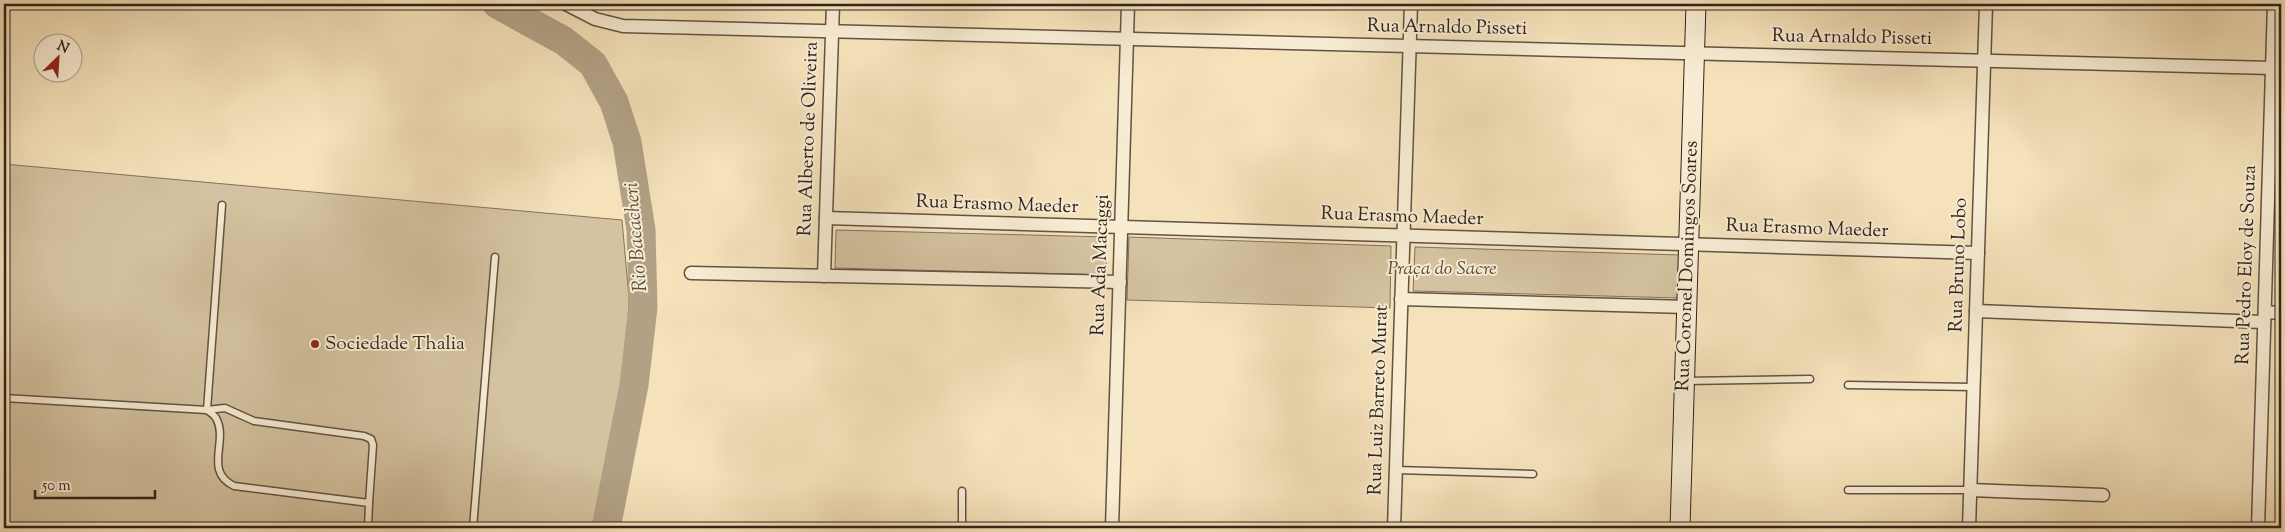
<svg xmlns="http://www.w3.org/2000/svg" width="2285" height="532" viewBox="0 0 2285 532" font-family="'Sorts Mill Goudy',serif">
  <style>
    .green { fill: #d4c2a0; stroke: #82725e }
    .lines { fill: none; stroke-linecap: round; stroke-linejoin: round }
    .river { stroke: #b2a185; stroke-width: 29 }
    .lane-casing { stroke: #615343; stroke-width: 9 }
    .street-casing { stroke: #615343; stroke-width: 15 }
    .secondary-casing { stroke: #30231b; stroke-width: 21 }
    .lane { stroke: #f8ecd3; stroke-width: 6 }
    .street { stroke: #f8ecd3; stroke-width: 12 }
    .secondary { stroke: #f8ecd3; stroke-width: 19 }
    .poi-dot { fill: #8f2418; stroke: #f8ecd3; stroke-width: 2 }
    .labels { text-anchor: middle; dominant-baseline: central; stroke-width: 4; stroke-linejoin: round; paint-order: stroke }
    .street-label { font-size: 19px; fill: #30231b; stroke: #f8ecd3 }
    .park-label { font-size: 19px; font-style: italic; fill: #594b3c; stroke: #f8ecd3 }
    .poi-label { font-size: 19px; fill: #30231b; stroke: #f8ecd3; text-anchor: start }
    .water-label { font-size: 20px; font-style: italic; fill: #5e4f40; stroke: #f8ecd3 }
  </style>
  <rect width="100%" height="100%" fill="#f5e2bb"/>
  <filter id="stains"><feTurbulence type="fractalNoise" baseFrequency=".004" numOctaves="4"/><feColorMatrix values="0 0 0 0 .2 0 0 0 0 .09 0 0 0 0 .02 0 0 0 .5 -.17"/></filter>
  <radialGradient id="worn" r=".72"><stop offset=".6" stop-color="#630" stop-opacity="0"/><stop offset="1" stop-color="#630" stop-opacity=".3"/></radialGradient>
  <g class="green">
    <polygon points="4,164 622,220 629,298 625,390 602,482 596,528 4,528"/>
    <polygon points="836,230 1107,237 1106,275 835,268"/>
    <polygon points="1129,237 1391,246 1390,308 1127,300"/>
    <polygon points="1415,247 1681,255 1679,298 1413,291"/>
  </g>
  <g class="lines">
    <polyline class="river" points="497,4 564,41 593,64 614,102 627,142 641,230 643,307 634,385 606,528"/>
    <defs>
      <g id="lane">
        <polyline points="1685,381 1810,379"/>
        <polyline points="1848,385 1973,387"/>
        <path d="M4,398L207,410L225,408L254,421L364,436L371,439L373,445L369,503L234,486C203,471 229,441 216,418C214,415 210,412 207,410"/>
        <polyline points="207,410 222,205"/>
        <polyline points="1396,470 1533,474"/>
        <polyline points="1848,490 1970,490"/>
        <polyline points="368,528 369,503"/>
        <polyline points="473,528 495,257"/>
        <polyline points="962,528 962,491"/>
        <polyline points="1681,528 1705,528"/>
      </g>
      <g id="street">
        <polyline points="566,4 595,19 623,26 2272,68"/>
        <polyline points="826,218 1978,253"/>
        <polyline points="691,273 1120,282"/>
        <polyline points="824,276 833,4"/>
        <polyline points="1401,299 1687,307"/>
        <polyline points="1976,311 2264,322"/>
        <polyline points="2265,312 2281,313"/>
        <polyline points="1970,490 2103,495"/>
        <polyline points="1112,528 1128,4"/>
        <polyline points="1394,528 1411,4"/>
        <polyline points="1969,528 1986,4"/>
        <polyline points="2258,528 2274,4"/>
      </g>
      <polyline id="secondary" points="1680,528 1696,4"/>
    </defs>
    <use href="#lane" class="lane-casing"/>
    <use href="#street" class="street-casing"/>
    <use href="#secondary" class="secondary-casing"/>
    <use href="#lane" class="lane"/>
    <use href="#street" class="street"/>
    <use href="#secondary" class="secondary"/>
  </g>
  <circle class="poi-dot" cx="315" cy="344" r="5"/>
  <g class="labels">
    <g class="street-label">
      <text transform="translate(1447 28) rotate(1)">Rua Arnaldo Pisseti</text>
      <text transform="translate(1852 38) rotate(1)">Rua Arnaldo Pisseti</text>
      <text transform="translate(809 139) rotate(-88)">Rua Alberto de Oliveira</text>
      <text transform="translate(997 205) rotate(2)">Rua Erasmo Maeder</text>
      <text transform="translate(1402 217) rotate(2)">Rua Erasmo Maeder</text>
      <text transform="translate(1807 229) rotate(2)">Rua Erasmo Maeder</text>
      <text transform="translate(1101 265) rotate(-88)">Rua Ada Macaggi</text>
      <text transform="translate(1959 265) rotate(-88)">Rua Bruno Lobo</text>
      <text transform="translate(2247 265) rotate(-88)">Rua Pedro Eloy de Souza</text>
      <text transform="translate(1688 266) rotate(-88)">Rua Coronel Domingos Soares</text>
      <text transform="translate(1379 400) rotate(-88)">Rua Luiz Barreto Murat</text>
    </g>
    <g class="park-label">
      <text x="1442" y="269">Praça do Sacre</text>
    </g>
    <g class="poi-label">
      <text x="325" y="344">Sociedade Thalia</text>
    </g>
    <g class="water-label">
      <text transform="translate(637 237) rotate(-95)">Rio Bacacheri</text>
    </g>
  </g>
  <rect width="2285" height="532" fill="none" stroke="#f5e2bb" stroke-width="20"/>
  <rect x="5" y="5" width="2275" height="522" fill="none" stroke="#30231b" stroke-width="2.5"/>
  <rect x="10" y="10" width="2265" height="512" fill="none" stroke="#30231b"/>
  <g transform="translate(58 58) rotate(25)"><circle r="24" fill="#f8ecd3" stroke="#a89c89"/>
  <path d="M0-4L9 19L0 12L-9 19Z" fill="#8f2418"/>
  <text y="-8" font-size="14" font-weight="bold" text-anchor="middle" fill="#30231b">N</text>
  </g>
  <path d="M35 490v8h120v-8" fill="none" stroke="#30231b" stroke-width="2.5"/>
  <text x="42" y="490" font-size="15" fill="#30231b" stroke="#f8ecd3" stroke-width="4" paint-order="stroke">50 m</text>
  <rect width="100%" height="100%" filter="url(#stains)"/>
  <rect width="100%" height="100%" fill="url(#worn)"/>
</svg>
